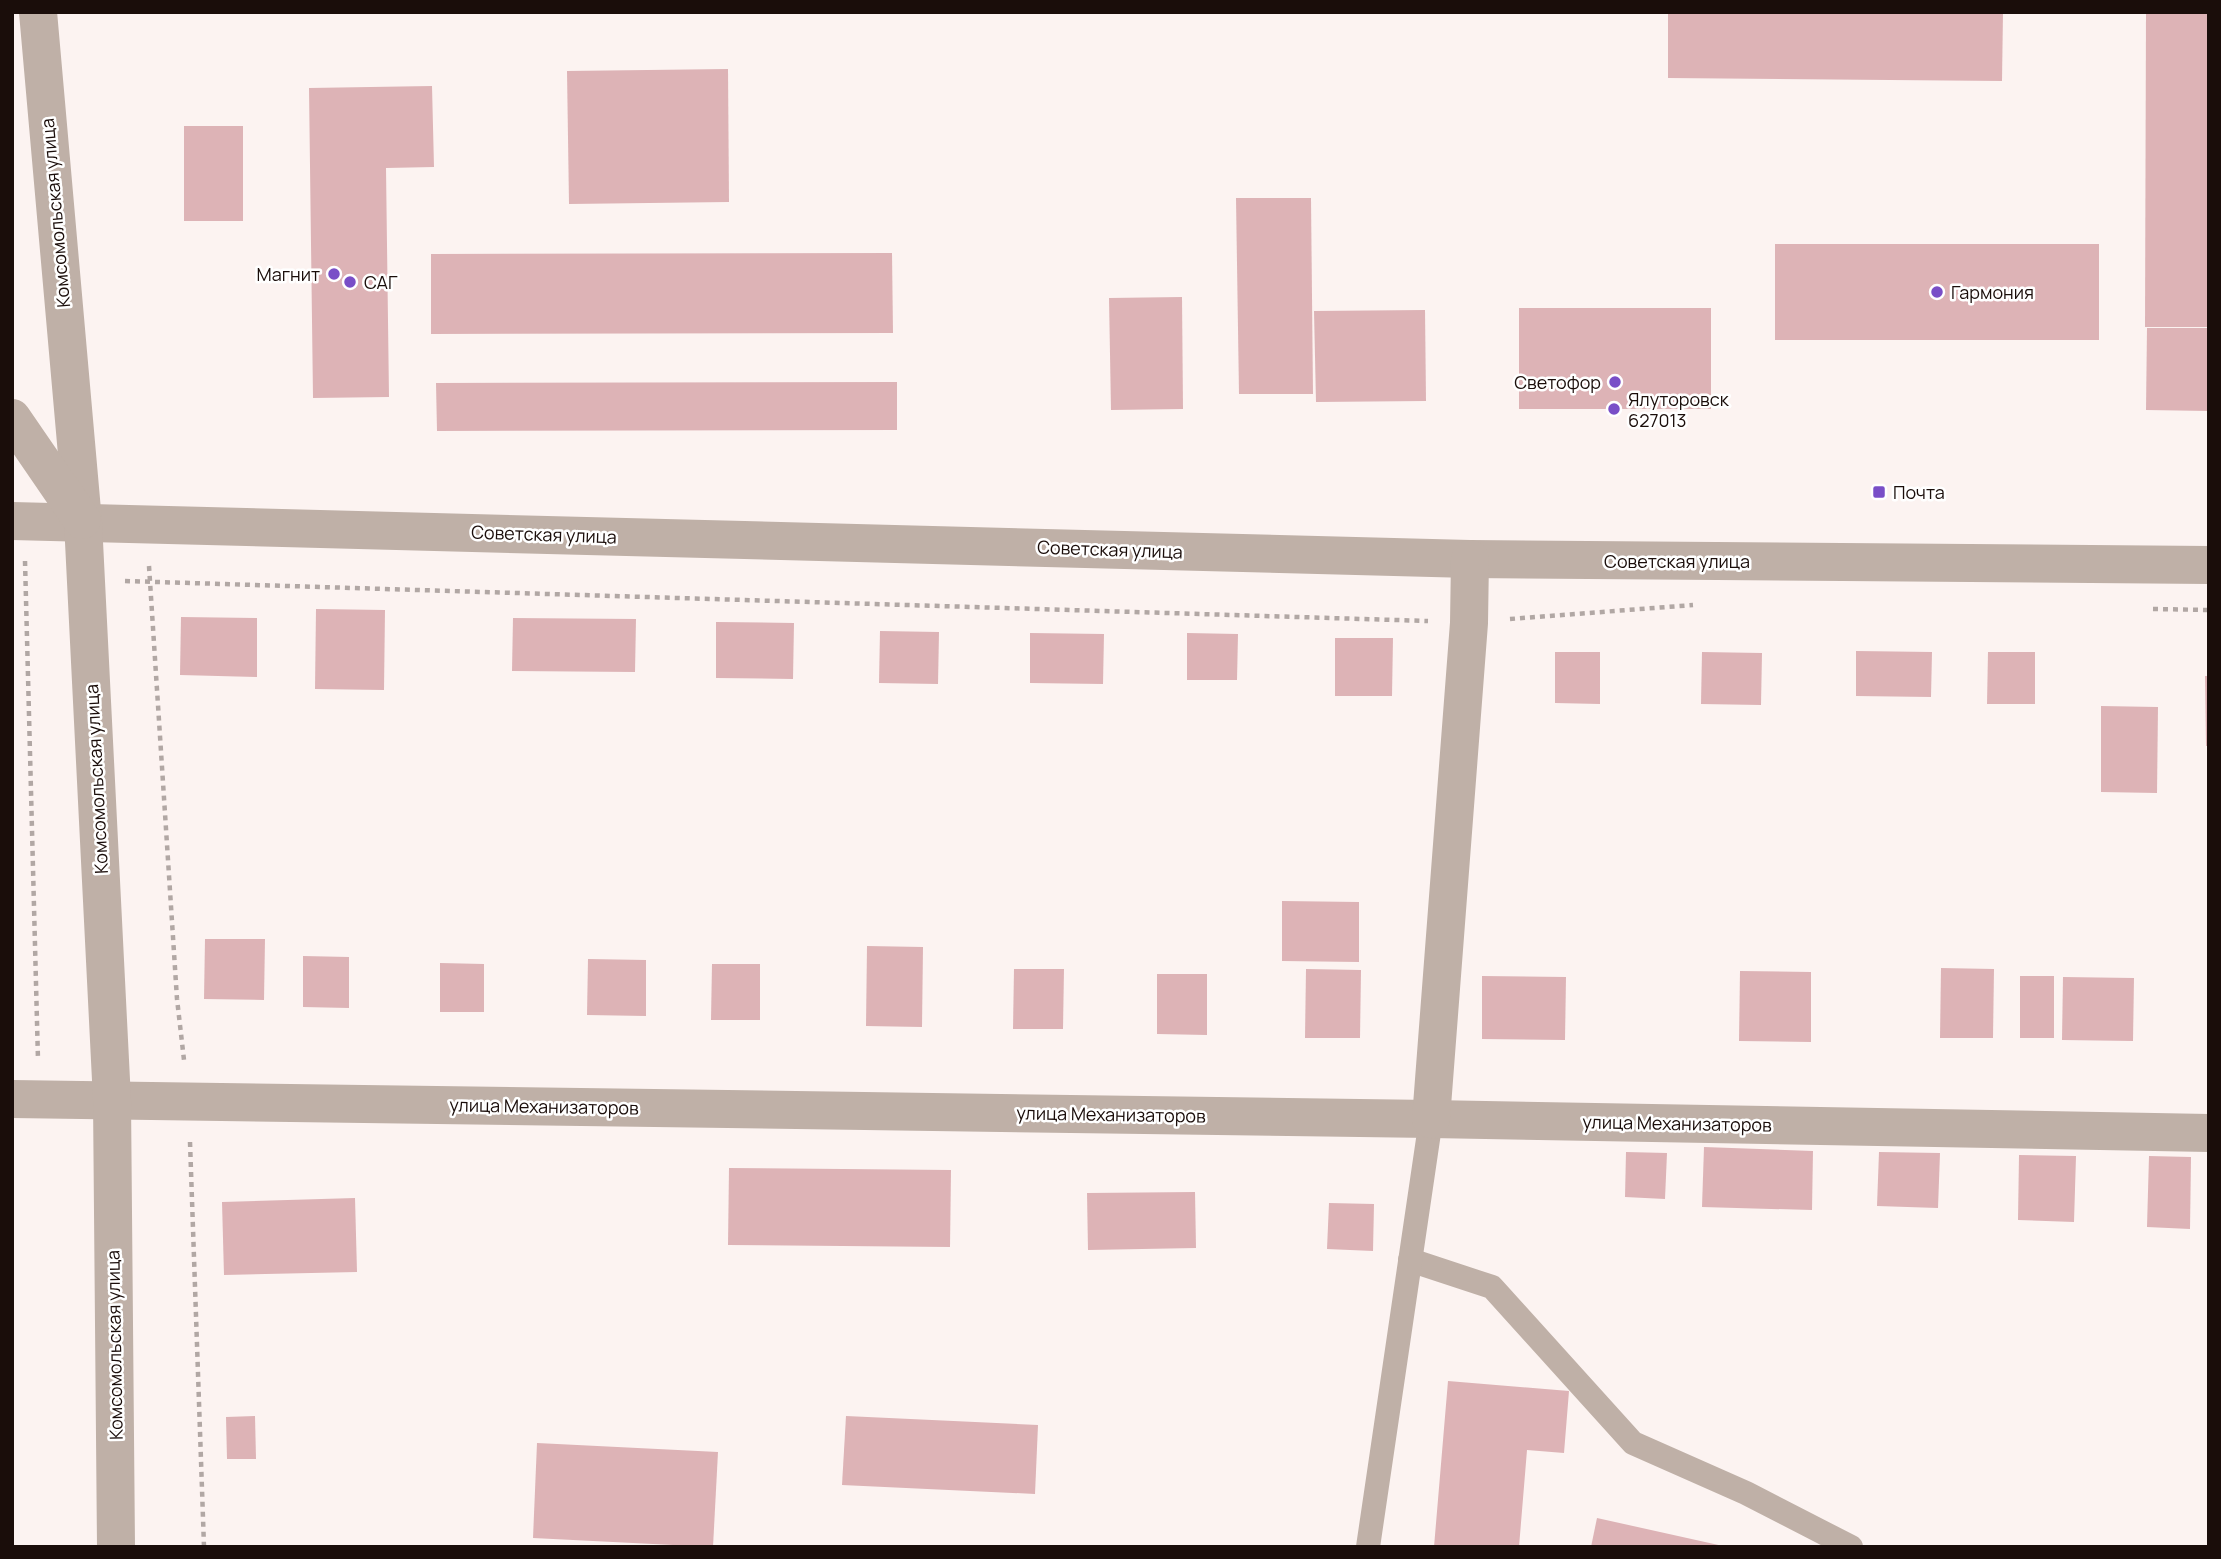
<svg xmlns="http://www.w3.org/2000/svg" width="2221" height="1559" viewBox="0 0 2221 1559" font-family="Manrope,sans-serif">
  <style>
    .building { fill: #ddb3b6 }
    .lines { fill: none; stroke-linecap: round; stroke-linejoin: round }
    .path { stroke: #b1a7a4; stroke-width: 4.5; stroke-dasharray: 5 5; stroke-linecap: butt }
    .service { stroke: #bfb0a7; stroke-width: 24 }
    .minor { stroke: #bfb0a7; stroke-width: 38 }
    .tertiary { stroke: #bfb0a7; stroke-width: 38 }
    .poi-dot { fill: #794ec7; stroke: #fff; stroke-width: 2.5 }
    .labels { text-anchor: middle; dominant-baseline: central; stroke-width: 5; stroke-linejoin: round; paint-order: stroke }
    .street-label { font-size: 18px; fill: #1a0d0a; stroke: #fff }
    .poi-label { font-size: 18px; fill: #1a0d0a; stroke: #fff; text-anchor: start }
  </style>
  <rect width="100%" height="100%" fill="#fcf3f1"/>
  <g class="building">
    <polygon points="1668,12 2003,12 2002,81 1668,78"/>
    <polygon points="2146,12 2209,12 2209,327 2145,327"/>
    <polygon points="728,69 729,202 569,204 567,71"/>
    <polygon points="432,86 434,167 386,168 389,397 313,398 309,88"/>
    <rect x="184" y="126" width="59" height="95"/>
    <polygon points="1236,198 1311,198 1313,394 1239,394"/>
    <rect x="1775" y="244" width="324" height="96"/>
    <polygon points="892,253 893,333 431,334 431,254"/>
    <polygon points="1182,297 1183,409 1111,410 1109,298"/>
    <rect x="1519" y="308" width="192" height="101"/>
    <polygon points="1425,310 1426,401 1316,402 1314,311"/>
    <polygon points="2147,328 2209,328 2209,411 2146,410"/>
    <polygon points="897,382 897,430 437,431 436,383"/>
    <polygon points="316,609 385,610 384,690 315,689"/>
    <polygon points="181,617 257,618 257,677 180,675"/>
    <polygon points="513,618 636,619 635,672 512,671"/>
    <polygon points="716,622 794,623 793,679 716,678"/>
    <polygon points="880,631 939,632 938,684 879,683"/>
    <polygon points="1030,633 1104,634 1103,684 1030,683"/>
    <polygon points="1187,633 1238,634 1237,680 1187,680"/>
    <polygon points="1335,638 1393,638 1392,696 1335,696"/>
    <polygon points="1856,651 1932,652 1931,697 1856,696"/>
    <polygon points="1555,652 1600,652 1600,704 1555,703"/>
    <polygon points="1702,652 1762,653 1761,705 1701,704"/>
    <polygon points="1988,652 2035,652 2035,704 1987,704"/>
    <polygon points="2205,676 2209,676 2209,746 2206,746"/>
    <polygon points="2101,706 2158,707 2157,793 2101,792"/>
    <polygon points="1282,901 1359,902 1359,962 1282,961"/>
    <polygon points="205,939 265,939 264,1000 204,999"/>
    <polygon points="867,946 923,947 922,1027 866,1026"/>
    <polygon points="303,956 349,957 349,1008 303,1007"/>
    <polygon points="588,959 646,960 646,1016 587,1015"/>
    <polygon points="440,963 484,964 484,1012 440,1012"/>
    <polygon points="712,964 760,964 760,1020 711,1020"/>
    <polygon points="1941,968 1994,969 1993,1038 1940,1038"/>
    <polygon points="1014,969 1064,969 1063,1029 1013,1029"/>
    <polygon points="1306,969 1361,970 1360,1038 1305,1038"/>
    <polygon points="1740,971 1811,972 1811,1042 1739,1041"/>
    <polygon points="1157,974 1207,974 1207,1035 1157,1034"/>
    <polygon points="1482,976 1566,977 1565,1040 1482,1039"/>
    <rect x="2020" y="976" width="34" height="62"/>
    <polygon points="2063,977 2134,978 2133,1041 2062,1040"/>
    <polygon points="1704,1147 1813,1151 1812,1210 1702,1207"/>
    <polygon points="1626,1152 1667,1153 1665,1199 1625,1197"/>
    <polygon points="1879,1152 1940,1153 1938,1208 1877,1206"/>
    <polygon points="2019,1155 2076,1156 2074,1222 2018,1220"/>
    <polygon points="2149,1156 2191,1157 2190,1229 2147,1227"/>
    <polygon points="729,1168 951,1170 950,1247 728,1245"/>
    <polygon points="1195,1192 1196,1248 1088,1250 1087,1193"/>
    <polygon points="355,1198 357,1272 224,1275 222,1202"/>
    <polygon points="1329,1203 1374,1204 1373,1251 1327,1249"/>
    <polygon points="1448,1381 1569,1391 1564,1453 1527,1450 1519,1547 1434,1547"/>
    <polygon points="255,1416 256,1459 227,1459 226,1417"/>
    <polygon points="846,1416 1038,1425 1035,1494 842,1485"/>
    <polygon points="537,1443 718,1452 713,1547 533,1538"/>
    <polygon points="1597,1518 1723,1546 1723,1547 1591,1547"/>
  </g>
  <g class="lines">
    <g class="path">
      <polyline points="25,561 38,1060"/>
      <polyline points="149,566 177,999 184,1060"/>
      <polyline points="125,581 1428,621"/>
      <polyline points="2153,609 2209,610"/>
      <polyline points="1510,619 1693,605"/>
      <polyline points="190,1142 204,1547"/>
    </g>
    <g class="service">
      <polyline points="1410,1260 1492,1287 1633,1443 1746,1493 1851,1547"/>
      <polyline points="1368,1547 1431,1119"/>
    </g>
    <g class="minor">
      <polyline points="12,521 1470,559 2209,565"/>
      <polyline points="12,1099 1431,1119 2209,1133"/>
      <polyline points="1431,1119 1469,623 1470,559"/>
    </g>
    <g class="tertiary">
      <polyline points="38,12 83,522 112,1100 116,1547"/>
      <polyline points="12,418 82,520"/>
    </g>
  </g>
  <g class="poi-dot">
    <circle cx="334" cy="274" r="7"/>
    <circle cx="350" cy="282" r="7"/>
    <circle cx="1937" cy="292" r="7"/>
    <circle cx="1615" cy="382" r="7"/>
    <circle cx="1614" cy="409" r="7"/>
    <rect x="1872" y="485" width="14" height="14" rx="3.5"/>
  </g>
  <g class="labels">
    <g class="street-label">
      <text transform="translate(55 213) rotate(-95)">Комсомольская улица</text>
      <text transform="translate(544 534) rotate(2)">Советская улица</text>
      <text transform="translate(1110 549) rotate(2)">Советская улица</text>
      <text x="1677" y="561">Советская улица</text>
      <text transform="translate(96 779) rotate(-93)">Комсомольская улица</text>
      <text transform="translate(544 1106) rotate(1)">улица Механизаторов</text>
      <text transform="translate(1111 1114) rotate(1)">улица Механизаторов</text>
      <text transform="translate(1677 1123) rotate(1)">улица Механизаторов</text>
      <text transform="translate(114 1345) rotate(-91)">Комсомольская улица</text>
    </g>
    <g class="poi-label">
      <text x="320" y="274" text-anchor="end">Магнит</text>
      <text x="364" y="282">САГ</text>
      <text x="1951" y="292">Гармония</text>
      <text x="1601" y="382" text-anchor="end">Светофор</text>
      <text x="1628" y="399">Ялуторовск<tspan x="1628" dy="21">627013</tspan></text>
      <text x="1893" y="492">Почта</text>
    </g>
  </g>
  <rect width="2221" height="1559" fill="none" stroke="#1a0d0a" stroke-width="28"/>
</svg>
